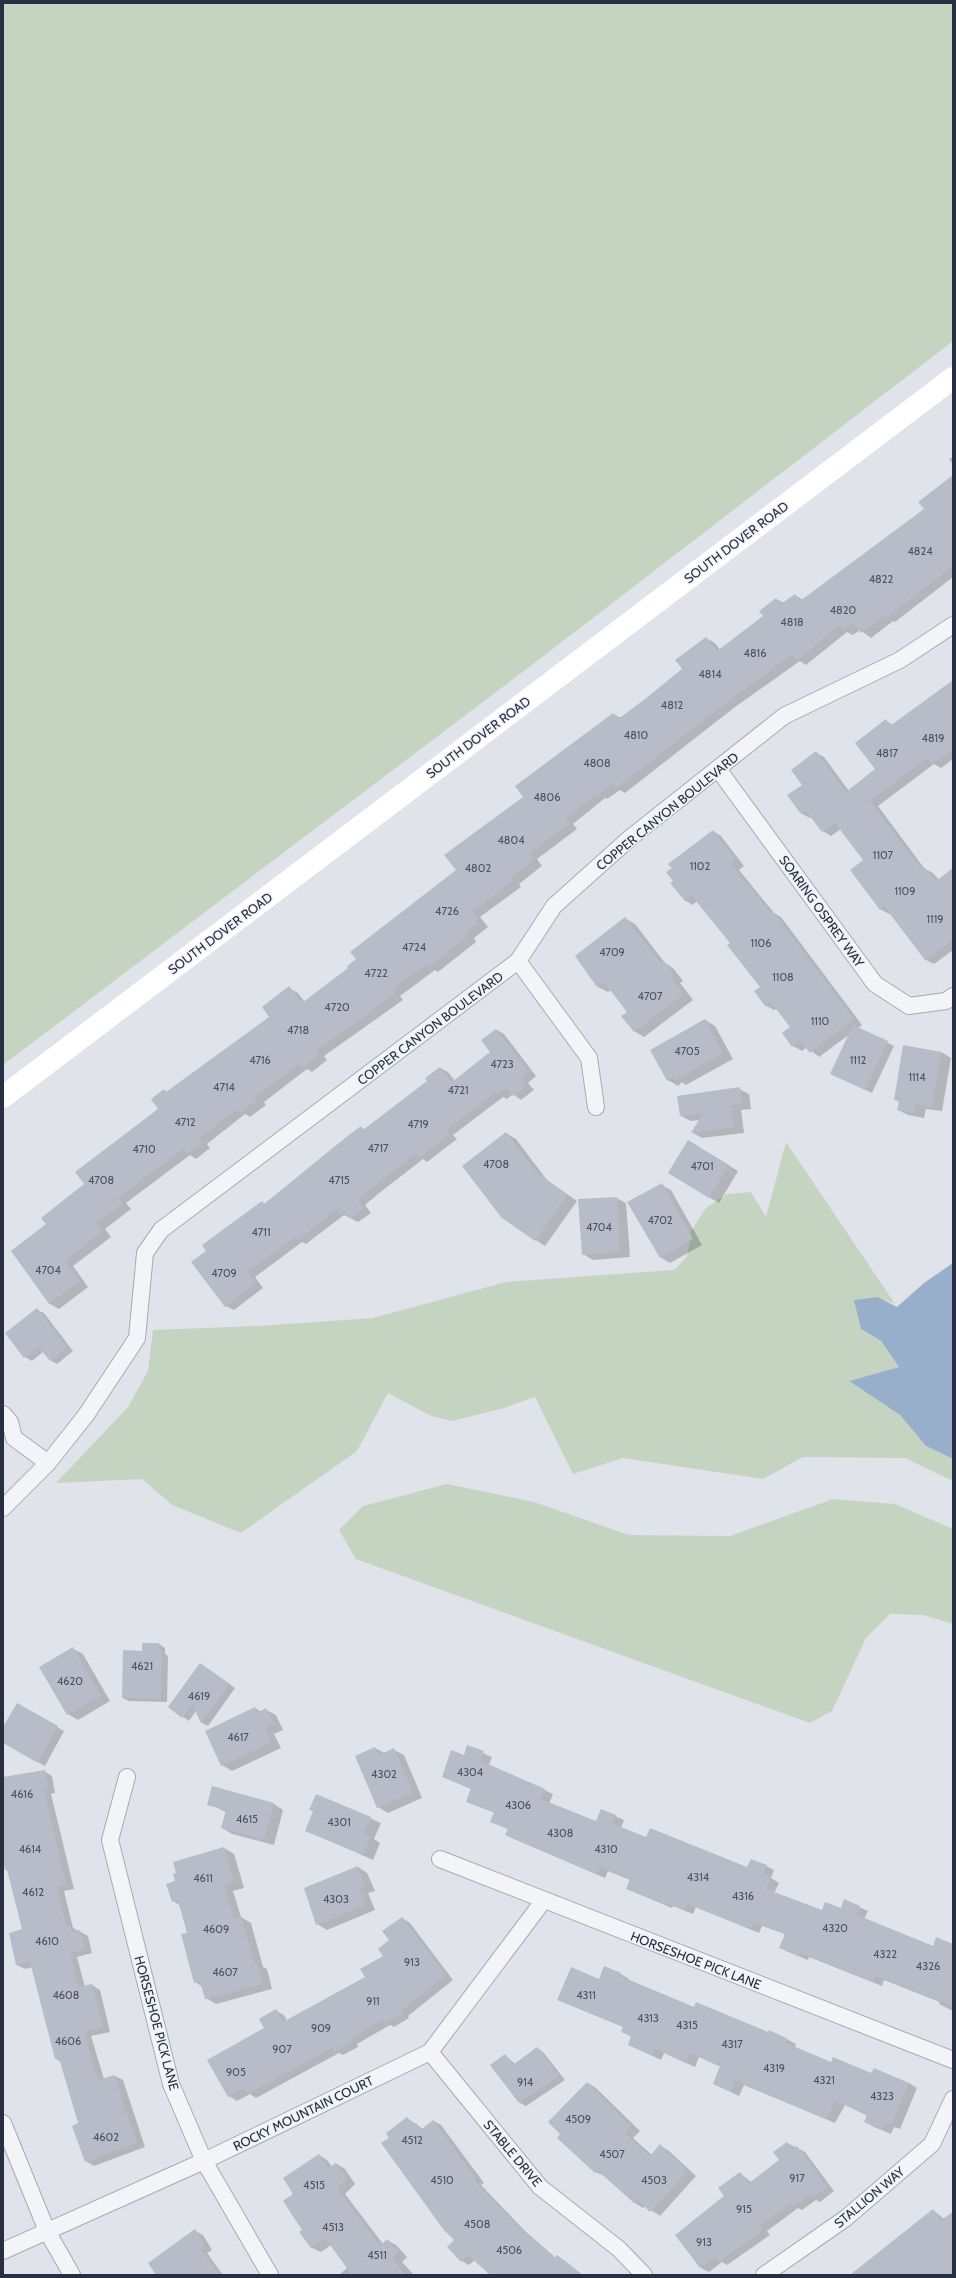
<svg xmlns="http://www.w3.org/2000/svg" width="956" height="2278" viewBox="0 0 956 2278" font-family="Cabin,sans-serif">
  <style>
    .green { fill: #c5d4c0 }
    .water { fill: #98afcc }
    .shadow { fill: #0003 }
    .building { fill: #b7bcc8 }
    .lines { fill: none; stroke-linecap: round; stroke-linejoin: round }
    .street-casing { stroke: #a5aab5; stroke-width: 18 }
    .street { stroke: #f3f4f8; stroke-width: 16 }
    .secondary { stroke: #fff; stroke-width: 22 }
    .labels { text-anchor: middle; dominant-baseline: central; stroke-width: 3; stroke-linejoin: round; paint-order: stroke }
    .number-label { font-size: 11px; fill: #4b5364 }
    .street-label { font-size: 13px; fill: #273043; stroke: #f0f2f7 }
  </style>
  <rect width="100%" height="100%" fill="#e0e3ea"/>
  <g class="green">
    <polygon points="3,3 953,3 953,341 541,658 3,1065"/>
    <polygon points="786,1142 895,1304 878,1297 861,1329 881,1341 899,1367 849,1381 900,1415 926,1446 953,1459 953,1481 905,1458 803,1457 763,1479 623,1458 573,1474 535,1397 504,1408 452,1421 431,1416 388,1393 357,1451 241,1533 172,1505 142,1479 56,1483 128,1407 148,1371 153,1330 259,1326 373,1318 506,1282 674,1270 687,1257 691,1231 706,1208 727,1194 751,1192 766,1217"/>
    <polygon points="447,1484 534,1502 629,1535 730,1536 833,1499 895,1504 953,1529 953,1624 923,1615 890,1614 866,1638 832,1711 810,1723 356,1559 339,1530 363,1506"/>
  </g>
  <polygon class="water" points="953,1263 953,1459 926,1446 900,1415 849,1381 899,1367 881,1341 861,1329 854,1300 878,1297 897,1307 924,1283"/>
  <g class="shadow">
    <polygon points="953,457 953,464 949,459"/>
    <polygon points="953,477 953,577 895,622 893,621 871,638 860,630 853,635 847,632 806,665 800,661 735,707 625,793 620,790 607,799 605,798 573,824 577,829 537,859 542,866 519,884 521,887 480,917 488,927 474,938 476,942 438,972 435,970 400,996 403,1000 324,1056 327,1060 312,1072 307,1069 264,1102 266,1105 250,1117 245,1114 207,1144 210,1148 196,1159 190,1155 126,1203 131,1209 105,1229 111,1237 73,1266 88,1287 59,1309 50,1304 12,1251 48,1224 160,1109 164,1091 168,1093 270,1017 289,988 298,993 305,1002 350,968 457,870 525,797 613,714 621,718 683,669 706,638 715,643 720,650 765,616 776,599 784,603 795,595 803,600 925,509"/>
    <polygon points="953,681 953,759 941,768 934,764 878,806 924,868 933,873 939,880 953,869 953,950 934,964 926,960 890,913 889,914 880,909 864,860 841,829 831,836 823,831 812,817 810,818 802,814 789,795 804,785 816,753 824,757 849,791 876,770 886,721 893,725"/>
    <polygon points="713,831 721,836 744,866 739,870 774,913 781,917 862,1025 858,1028 894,1046 872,1093 838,1077 850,1034 819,1057 807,1047 802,1051 793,1046 791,1027 777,1008 774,1010 765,1005 761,987 731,943 697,901 693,905 684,900"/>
    <polygon points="626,919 635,924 665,963 673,968 683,981 680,983 693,1000 644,1037 634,1031 628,1012 611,990 608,992 598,987 576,956"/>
    <polygon points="705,1020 715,1026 733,1059 686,1085 682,1082 678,1086 668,1080"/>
    <polygon points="497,1030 504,1034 536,1076 528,1083 534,1090 521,1100 513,1094 507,1099 503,1097 453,1135 457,1139 427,1162 423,1159 378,1194 365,1205 371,1213 358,1222 344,1215 306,1244 302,1242 255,1277 263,1288 234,1310 226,1306 207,1251 262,1202 266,1205 361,1127 365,1130 429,1082 440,1068 448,1072 455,1081 492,1053"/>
    <polygon points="904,1046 941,1052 951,1058 942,1111 926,1109 924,1118 908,1115 898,1110 899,1102 895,1099"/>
    <polygon points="739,1089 749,1094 751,1109 741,1110 744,1133 702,1138 693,1133 700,1120 691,1121 681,1116"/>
    <polygon points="506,1133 516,1139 547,1180 577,1201 545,1246 501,1217"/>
    <polygon points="688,1141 738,1171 719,1203 669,1173"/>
    <polygon points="661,1185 671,1190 702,1245 670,1263 660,1257"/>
    <polygon points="616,1198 626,1203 630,1257 593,1260 583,1254"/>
    <polygon points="37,1310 44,1313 73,1351 57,1364 50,1360 43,1352 32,1361 25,1357 6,1333"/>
    <polygon points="159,1644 165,1648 165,1654 168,1656 167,1702 129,1701 123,1698 142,1652"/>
    <polygon points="73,1649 83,1654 110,1701 78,1720 68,1714"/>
    <polygon points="200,1664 235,1688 208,1726 202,1723 196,1711 189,1721 169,1707"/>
    <polygon points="17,1704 64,1731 45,1766 3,1742 3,1729"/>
    <polygon points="255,1708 262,1712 266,1710 276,1715 283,1730 274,1734 281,1748 232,1771 222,1765"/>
    <polygon points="468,1747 492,1757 489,1765 553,1794 549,1804 597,1823 602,1810 624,1820 621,1828 647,1839 748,1868 766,1866 774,1870 771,1878 779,1883 774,1893 823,1912 841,1909 845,1901 868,1911 864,1919 934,1947 953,1945 953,2011 939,2004 940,2002 884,1980 882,1986 809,1957 808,1960 788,1952 781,1948 785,1934 762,1926 759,1933 696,1907 693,1914 673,1906 672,1908 627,1889 630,1880 608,1871 605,1878 514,1839 506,1835 508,1829 492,1821 495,1813 467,1802 471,1789 443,1777 465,1756"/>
    <polygon points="375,1748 385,1753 394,1750 404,1755 422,1798 388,1813 378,1807"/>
    <polygon points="44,1771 52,1776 55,1793 51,1794 74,1889 64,1891 73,1928 88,1936 92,1953 77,1957 85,1987 92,1985 100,1990 110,2032 91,2036 104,2079 115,2076 123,2080 145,2147 94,2166 86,2161 80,2124 61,2062 56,2059 33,1967 25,1969 17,1965 10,1933 23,1930 3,1853 3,1778"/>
    <polygon points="317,1795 381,1823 374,1839 380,1843 373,1860 306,1830 314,1811"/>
    <polygon points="209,1804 274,1804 283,1810 274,1845 232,1834 222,1828 226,1812"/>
    <polygon points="224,1848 234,1854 244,1888 233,1891 241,1917 251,1923 263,1967 267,1969 272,1989 216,2004 206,1998 203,1987 195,1982 188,1933 181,1906 173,1901 176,1882"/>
    <polygon points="358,1867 367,1873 375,1891 368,1893 375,1910 327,1930 317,1924"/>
    <polygon points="402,1918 410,1923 453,1980 408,2016 409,2018 394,2027 390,2025 357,2044 358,2047 343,2055 339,2053 256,2098 250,2094 237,2101 229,2096 276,2011 284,2015 287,2021 367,1977 384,1956"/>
    <polygon points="605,1968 621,1974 629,1979 628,1981 694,2009 788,2040 796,2044 795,2048 832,2063 909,2083 917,2088 900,2129 894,2127 891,2134 874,2127 865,2122 868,2116 845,2105 835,2123 744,2085 739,2096 714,2084 721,2067 699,2057 695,2067 664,2053 661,2060 629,2045 632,2037 622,2032 624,2027 559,2000 600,1980"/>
    <polygon points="537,2048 543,2052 565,2080 526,2106 520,2103 491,2066 505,2055 515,2064"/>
    <polygon points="588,2083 596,2088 640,2131 633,2138 652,2155 661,2146 669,2151 696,2176 660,2216 645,2206 643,2208 635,2203 605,2176 595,2172"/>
    <polygon points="407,2118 423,2129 434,2121 441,2125 484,2183 481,2185 525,2231 556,2258 565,2261 580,2273 578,2275 492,2275 475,2260 469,2265 462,2261 455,2240 390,2138"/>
    <polygon points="787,2143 805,2152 834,2191 820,2202 816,2200 802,2210 798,2208 767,2231 770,2235 727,2265 722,2262 709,2272 701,2268 676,2235 725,2196 740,2173 751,2182 781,2160"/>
    <polygon points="319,2155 327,2160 332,2167 337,2164 345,2169 355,2184 345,2194 383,2244 387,2240 396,2245 407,2257 402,2262 414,2275 339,2275 348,2267 331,2245 321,2252 312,2248 301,2232 304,2230 295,2194"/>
    <polygon points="933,2210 944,2219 953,2213 953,2275 850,2275"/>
    <polygon points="195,2231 203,2235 212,2250 207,2253 223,2275 157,2275"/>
  </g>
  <g class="building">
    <polygon points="953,475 953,566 886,618 884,616 861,633 854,623 843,631 839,625 797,661 792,655 726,703 615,789 612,784 598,795 596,794 565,819 569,824 529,854 534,860 511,878 513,881 472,912 479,922 465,933 468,936 429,967 426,964 392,990 395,994 316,1051 319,1055 302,1068 299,1064 255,1097 257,1100 240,1113 238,1109 199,1138 202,1143 186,1154 183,1149 118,1198 123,1204 97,1223 103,1231 65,1261 80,1281 49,1304 11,1251 46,1224 41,1218 84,1184 75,1172 158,1109 151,1099 164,1089 166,1092 269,1017 262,1007 289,986 302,1003 348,968 347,966 356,959 350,952 456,870 444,855 523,797 515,786 613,713 618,719 644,700 682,669 675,660 706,637 717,651 763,616 759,611 776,598 781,604 795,594 800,601 924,509 918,502"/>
    <polygon points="953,680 953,749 932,764 927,758 870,801 921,869 924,867 936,881 953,868 953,940 925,960 884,906 880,910 850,870 863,860 835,823 822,832 806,811 801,814 787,795 802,785 791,770 816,751 846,792 875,769 855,743 886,719 890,726"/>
    <polygon points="713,830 736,860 731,864 770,912 772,910 854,1019 810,1053 800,1041 792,1047 782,1033 790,1027 770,1001 765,1006 754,991 760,987 727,945 730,943 691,895 684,900 670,883 673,881 666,872 672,868 668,864"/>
    <polygon points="625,917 661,963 664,961 674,975 671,977 684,994 634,1032 621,1016 627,1012 604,982 597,987 575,956"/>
    <polygon points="705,1019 723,1053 675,1080 674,1075 667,1081 650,1050"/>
    <polygon points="853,1025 888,1041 865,1090 830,1074"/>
    <polygon points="496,1029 529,1072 521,1078 526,1086 513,1096 507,1088 498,1095 496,1092 446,1130 450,1134 419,1158 416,1154 370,1189 358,1200 364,1208 350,1218 344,1211 340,1214 337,1209 298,1240 295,1237 248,1272 256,1283 225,1307 191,1262 206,1251 202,1245 262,1201 264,1204 345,1138 361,1126 363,1130 427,1081 425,1078 440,1067 452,1082 490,1052 481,1040"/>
    <polygon points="903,1045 941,1052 932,1107 916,1104 914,1113 897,1110 899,1101 894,1100"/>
    <polygon points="740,1087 742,1104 731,1105 734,1127 691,1133 703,1113 680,1116 677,1096"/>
    <polygon points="506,1132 537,1173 567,1195 535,1241 501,1217 462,1166"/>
    <polygon points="688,1140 729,1165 709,1198 668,1173"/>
    <polygon points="662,1183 693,1239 660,1258 627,1202"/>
    <polygon points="617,1197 620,1252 582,1255 578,1199"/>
    <polygon points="37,1308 67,1347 50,1361 39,1347 24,1358 5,1333"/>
    <polygon points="142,1643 159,1643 159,1651 162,1651 161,1699 122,1698 123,1650 142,1651"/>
    <polygon points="73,1647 101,1696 67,1715 39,1667"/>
    <polygon points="200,1663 230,1684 201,1723 192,1704 182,1718 168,1707"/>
    <polygon points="17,1703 58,1726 38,1763 3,1743 3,1727"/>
    <polygon points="255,1707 258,1713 266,1708 274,1724 265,1728 272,1742 221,1766 205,1731"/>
    <polygon points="467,1745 484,1751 481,1761 545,1789 541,1799 596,1821 601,1809 616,1815 613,1824 646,1837 650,1828 747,1867 751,1859 767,1865 763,1874 771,1877 766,1889 822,1910 825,1902 841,1908 844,1899 860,1906 857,1915 933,1946 936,1937 953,1944 953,2006 876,1976 874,1982 801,1953 800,1956 779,1948 785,1934 754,1922 751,1929 687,1904 685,1910 665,1903 664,1904 626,1889 630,1879 600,1867 597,1874 505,1835 508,1829 490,1822 494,1812 466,1802 471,1788 442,1777 451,1750 464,1755"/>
    <polygon points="375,1747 379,1755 394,1748 413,1793 377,1808 355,1756"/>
    <polygon points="45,1770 48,1789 44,1790 66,1884 57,1887 66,1925 70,1925 72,1932 80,1930 85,1949 70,1953 78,1987 92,1984 103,2027 84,2032 98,2080 115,2075 121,2097 137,2143 85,2162 72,2126 78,2123 59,2058 55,2059 30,1962 16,1965 9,1933 22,1929 7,1870 5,1870 3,1860 3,1777"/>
    <polygon points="212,1786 274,1803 264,1840 221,1828 226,1810 207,1805"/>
    <polygon points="316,1794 371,1817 364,1834 371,1836 363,1855 305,1831 313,1811 309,1810"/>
    <polygon points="224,1847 234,1882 224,1885 234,1919 241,1916 254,1963 257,1962 263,1984 205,1999 200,1981 194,1983 181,1934 187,1933 178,1900 172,1902 166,1884 175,1881 173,1874 176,1873 173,1862"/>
    <polygon points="358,1866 365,1885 359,1888 366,1905 316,1925 304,1888"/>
    <polygon points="402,1917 446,1975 401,2011 402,2014 385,2023 383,2020 349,2039 351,2042 334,2052 332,2048 248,2094 244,2088 228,2097 207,2060 264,2028 259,2019 276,2009 283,2022 365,1977 360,1969 383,1956 378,1949 389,1940 382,1931"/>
    <polygon points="604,1966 621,1973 620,1976 694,2007 696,2002 768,2032 769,2030 788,2039 786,2043 831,2062 833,2057 871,2073 874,2068 909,2083 891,2125 885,2123 882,2130 864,2122 867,2115 836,2101 826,2119 735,2081 731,2092 713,2084 720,2066 690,2053 686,2063 655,2049 653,2056 628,2045 631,2036 621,2032 623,2027 557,2000 571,1967 599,1979"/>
    <polygon points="537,2047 559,2076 519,2103 490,2065 505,2054 513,2065"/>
    <polygon points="587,2082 631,2126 625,2133 650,2156 660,2144 688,2171 650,2212 638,2200 634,2203 597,2170 595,2173 557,2138 560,2134 548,2122"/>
    <polygon points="407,2117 414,2125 416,2123 421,2130 433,2120 476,2178 474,2180 517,2225 555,2258 557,2255 583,2275 490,2275 468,2255 461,2262 447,2247 454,2240 443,2229 381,2143 389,2138 386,2133"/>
    <polygon points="787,2142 793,2149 797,2146 827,2187 812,2198 809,2195 794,2207 791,2203 760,2226 763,2230 746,2243 719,2262 715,2257 700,2268 675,2235 724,2196 718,2188 740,2172 749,2183 779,2160 773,2152"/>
    <polygon points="319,2154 329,2168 336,2163 347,2179 337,2188 380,2246 387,2239 399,2252 392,2258 406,2275 352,2275 325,2238 311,2248 299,2232 302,2230 283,2201 293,2194 283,2178"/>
    <polygon points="933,2209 941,2220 953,2212 953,2275 850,2275"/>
    <polygon points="195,2229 206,2246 200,2249 220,2275 156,2275 148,2263"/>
  </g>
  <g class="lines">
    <defs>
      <g id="street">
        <polyline points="718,769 875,984 909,1006 946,1001 953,996"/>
        <polyline points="518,961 589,1058 596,1107"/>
        <polyline points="3,1414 10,1422 14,1438 48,1463"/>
        <polyline points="3,1508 48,1463 86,1415 137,1338 145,1253 161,1230 518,961 554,906 630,838 784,716 900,660 953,625"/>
        <polyline points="127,1777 110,1840 171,2084 204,2161 270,2275"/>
        <polyline points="440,1859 953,2060"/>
        <polyline points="430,2052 540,2187 619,2249 644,2275"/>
        <polyline points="3,2123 47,2231 72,2275"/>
        <polyline points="3,2251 204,2161 430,2052 544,1900"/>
        <polyline points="764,2275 846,2218 932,2144 953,2099"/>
      </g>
    </defs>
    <use href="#street" class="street-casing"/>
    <use href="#street" class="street"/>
    <polyline class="secondary" points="3,1097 953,378"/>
  </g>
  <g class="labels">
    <g class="number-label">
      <text x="920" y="551">4824</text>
      <text x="881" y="579">4822</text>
      <text x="843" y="610">4820</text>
      <text x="792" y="622">4818</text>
      <text x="755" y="653">4816</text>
      <text x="710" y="674">4814</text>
      <text x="672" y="705">4812</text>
      <text x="636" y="735">4810</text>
      <text x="933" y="738">4819</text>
      <text x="887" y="753">4817</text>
      <text x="597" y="763">4808</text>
      <text x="547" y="797">4806</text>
      <text x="511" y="840">4804</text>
      <text x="883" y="855">1107</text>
      <text x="700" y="866">1102</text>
      <text x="478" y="868">4802</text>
      <text x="905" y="891">1109</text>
      <text x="447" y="911">4726</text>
      <text x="935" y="919">1119</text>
      <text x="761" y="943">1106</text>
      <text x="414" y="947">4724</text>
      <text x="612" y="952">4709</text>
      <text x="376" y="973">4722</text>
      <text x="783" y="977">1108</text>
      <text x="650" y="996">4707</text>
      <text x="337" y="1007">4720</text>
      <text x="820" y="1021">1110</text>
      <text x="298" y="1030">4718</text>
      <text x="687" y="1051">4705</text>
      <text x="260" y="1060">4716</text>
      <text x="858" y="1060">1112</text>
      <text x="502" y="1064">4723</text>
      <text x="917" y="1077">1114</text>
      <text x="224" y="1087">4714</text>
      <text x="458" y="1090">4721</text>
      <text x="185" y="1122">4712</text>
      <text x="418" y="1124">4719</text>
      <text x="378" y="1148">4717</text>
      <text x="144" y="1149">4710</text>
      <text x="496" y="1164">4708</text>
      <text x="702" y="1166">4701</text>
      <text x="101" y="1180">4708</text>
      <text x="339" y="1180">4715</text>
      <text x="660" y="1220">4702</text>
      <text x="599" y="1227">4704</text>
      <text x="261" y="1232">4711</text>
      <text x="48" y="1270">4704</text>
      <text x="224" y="1273">4709</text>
      <text x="142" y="1666">4621</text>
      <text x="70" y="1681">4620</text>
      <text x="199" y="1696">4619</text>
      <text x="238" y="1737">4617</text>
      <text x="470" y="1772">4304</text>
      <text x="384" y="1774">4302</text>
      <text x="22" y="1794">4616</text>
      <text x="518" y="1805">4306</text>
      <text x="247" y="1819">4615</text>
      <text x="339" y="1822">4301</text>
      <text x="560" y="1833">4308</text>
      <text x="30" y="1849">4614</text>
      <text x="606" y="1849">4310</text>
      <text x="698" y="1877">4314</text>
      <text x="203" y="1878">4611</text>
      <text x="33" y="1892">4612</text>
      <text x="743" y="1896">4316</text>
      <text x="336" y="1899">4303</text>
      <text x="835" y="1928">4320</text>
      <text x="216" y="1929">4609</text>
      <text x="47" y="1941">4610</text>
      <text x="885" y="1954">4322</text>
      <text x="412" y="1962">913</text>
      <text x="928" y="1966">4326</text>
      <text x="225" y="1972">4607</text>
      <text x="66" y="1995">4608</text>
      <text x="586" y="1995">4311</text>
      <text x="373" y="2001">911</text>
      <text x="648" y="2018">4313</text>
      <text x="687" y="2025">4315</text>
      <text x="321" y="2028">909</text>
      <text x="68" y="2041">4606</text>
      <text x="732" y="2044">4317</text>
      <text x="282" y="2049">907</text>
      <text x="774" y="2068">4319</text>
      <text x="236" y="2072">905</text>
      <text x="824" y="2080">4321</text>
      <text x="525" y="2082">914</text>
      <text x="882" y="2096">4323</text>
      <text x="578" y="2119">4509</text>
      <text x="106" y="2137">4602</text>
      <text x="412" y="2140">4512</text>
      <text x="612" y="2154">4507</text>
      <text x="797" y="2178">917</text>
      <text x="442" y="2180">4510</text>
      <text x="654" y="2180">4503</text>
      <text x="314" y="2185">4515</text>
      <text x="744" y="2209">915</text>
      <text x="477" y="2224">4508</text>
      <text x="333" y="2227">4513</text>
      <text x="704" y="2242">913</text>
      <text x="509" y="2250">4506</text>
      <text x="377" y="2255">4511</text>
    </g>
    <g class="street-label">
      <text transform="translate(736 542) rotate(-37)">SOUTH DOVER ROAD</text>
      <text transform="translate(478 737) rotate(-37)">SOUTH DOVER ROAD</text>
      <text transform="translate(667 811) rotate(-39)">COPPER CANYON BOULEVARD</text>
      <text transform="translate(822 911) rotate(54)">SOARING OSPREY WAY</text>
      <text transform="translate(220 933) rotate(-37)">SOUTH DOVER ROAD</text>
      <text transform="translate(430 1028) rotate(-37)">COPPER CANYON BOULEVARD</text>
      <text transform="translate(696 1960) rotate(21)">HORSESHOE PICK LANE</text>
      <text transform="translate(157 2023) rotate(75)">HORSESHOE PICK LANE</text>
      <text transform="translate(303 2113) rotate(-26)">ROCKY MOUNTAIN COURT</text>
      <text transform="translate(513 2153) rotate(50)">STABLE DRIVE</text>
      <text transform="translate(869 2197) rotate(-40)">STALLION WAY</text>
    </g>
  </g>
  <rect width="956" height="2278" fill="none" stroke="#273043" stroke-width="8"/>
</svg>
